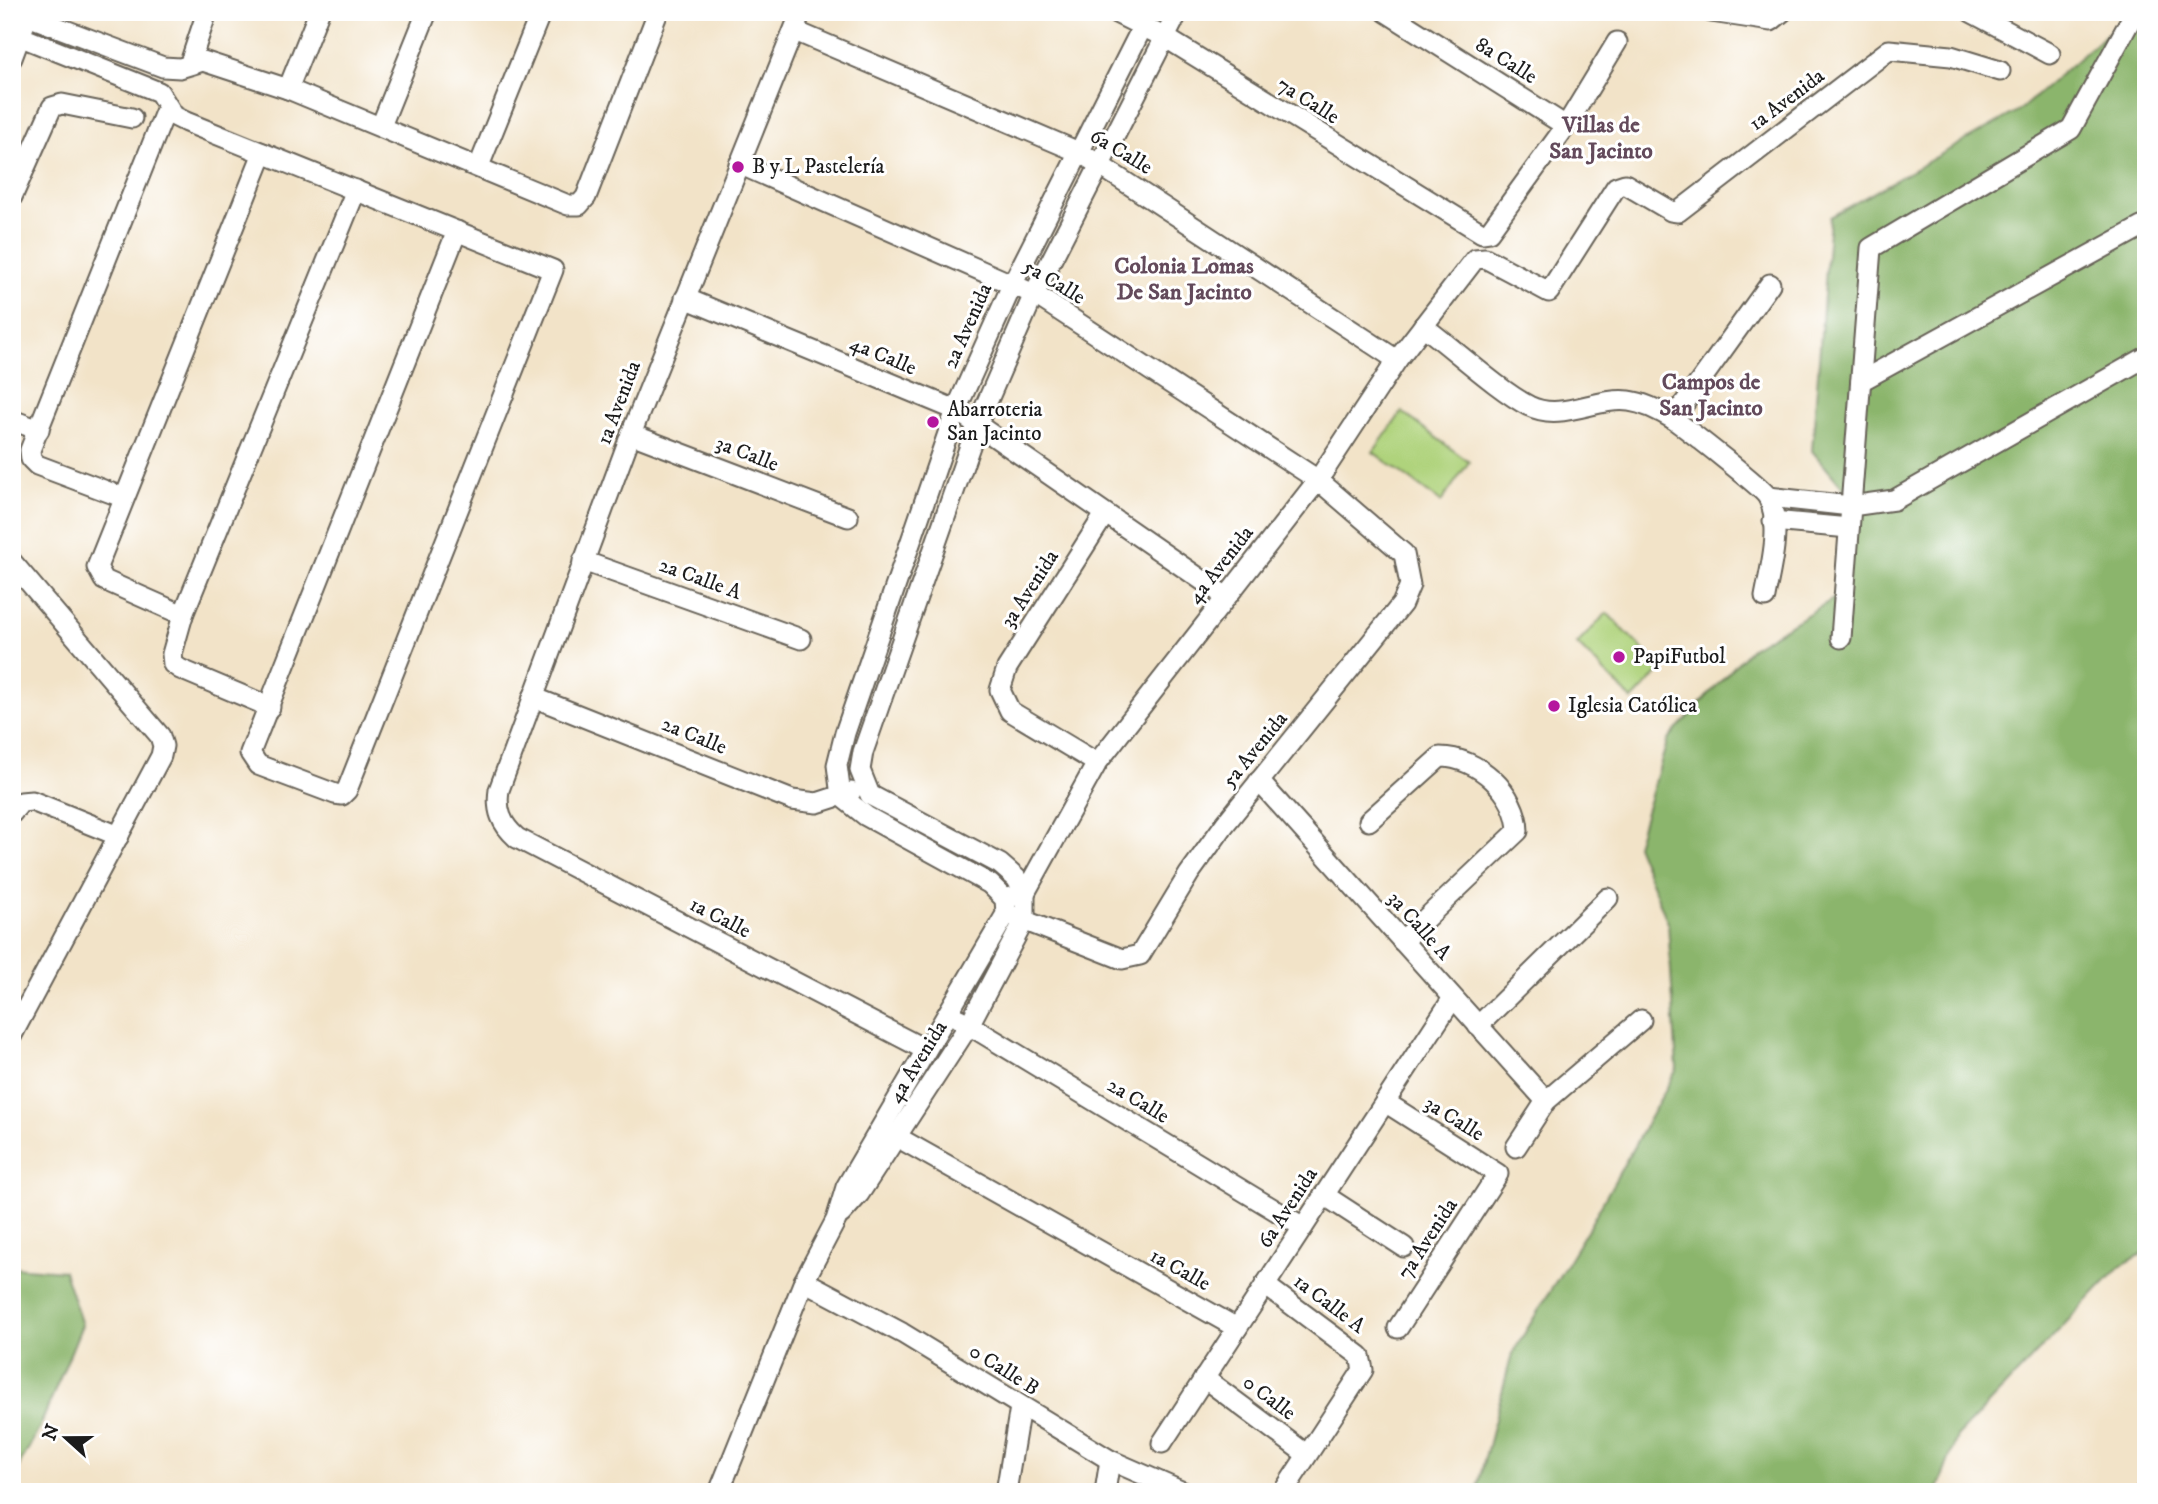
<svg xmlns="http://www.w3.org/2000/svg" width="2158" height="1504" viewBox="0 0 2158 1504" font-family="'IM FELL DW Pica',serif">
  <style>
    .green { fill: #afd37c; stroke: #66784c; stroke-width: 2 }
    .forest { fill: #8bb56c; stroke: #546844; stroke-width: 2 }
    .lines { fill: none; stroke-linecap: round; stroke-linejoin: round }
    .minor-casing { stroke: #676258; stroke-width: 23 }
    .minor { stroke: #fff; stroke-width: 19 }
    .poi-dot { fill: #b5179e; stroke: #fff; stroke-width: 2.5 }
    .labels { text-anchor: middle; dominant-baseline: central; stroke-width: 6; stroke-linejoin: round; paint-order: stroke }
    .street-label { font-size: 21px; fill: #1c1c1c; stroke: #fff }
    .poi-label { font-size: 21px; fill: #1c1c1c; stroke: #fff; text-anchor: start }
    .neighbourhood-label { font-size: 23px; font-weight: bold; fill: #634a5b; stroke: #fff }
  </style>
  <rect width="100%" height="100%" fill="#fff"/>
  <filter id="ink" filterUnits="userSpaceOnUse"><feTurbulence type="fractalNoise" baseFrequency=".0143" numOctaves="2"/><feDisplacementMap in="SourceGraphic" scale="14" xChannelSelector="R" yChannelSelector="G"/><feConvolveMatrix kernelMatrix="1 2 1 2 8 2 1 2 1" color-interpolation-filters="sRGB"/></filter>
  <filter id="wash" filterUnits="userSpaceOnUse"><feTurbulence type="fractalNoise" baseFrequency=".00686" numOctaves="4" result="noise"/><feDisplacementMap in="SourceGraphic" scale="28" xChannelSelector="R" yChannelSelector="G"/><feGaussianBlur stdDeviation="1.57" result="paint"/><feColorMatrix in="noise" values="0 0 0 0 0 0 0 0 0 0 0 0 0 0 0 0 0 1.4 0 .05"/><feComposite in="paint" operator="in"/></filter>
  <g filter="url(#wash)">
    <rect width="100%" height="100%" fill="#f2e3c8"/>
    <g class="green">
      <polygon points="1402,412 1469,462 1441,502 1373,452"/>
      <polygon points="1607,613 1662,669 1632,700 1577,644"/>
    </g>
    <g class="forest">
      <polygon points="2127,12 2146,12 2146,1252 2120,1266 1957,1437 1937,1492 1476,1492 1512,1354 1589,1227 1677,1069 1668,923 1636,845 1668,739 1751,648 1840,595 1854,501 1812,451 1830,217 2021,109 2124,19"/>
      <polygon points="12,1267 64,1271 82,1325 39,1429 12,1479"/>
    </g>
  </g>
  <g filter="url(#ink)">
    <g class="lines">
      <defs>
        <g id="minor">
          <path d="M801,12L631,434L499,790C496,810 501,824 517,838L926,1050"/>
          <polyline points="1114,12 1166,38 1482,233 1489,232 1566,126 1617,42"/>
          <polyline points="1386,12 1566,126"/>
          <polyline points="1711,12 1771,21 1782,12"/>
          <polyline points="1971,12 2050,54"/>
          <polyline points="28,16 163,67 180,68 203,61 288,89 568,205 579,205 586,197 658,12"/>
          <polyline points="795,31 1081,153 1397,360"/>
          <polyline points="19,36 159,92 174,116 186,122 553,270 347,790 342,795 335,794 258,765 250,753 457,231"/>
          <polyline points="12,58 24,26"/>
          <polyline points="190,63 207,12"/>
          <polyline points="288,89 319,12"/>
          <polyline points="381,126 427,12"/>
          <polyline points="739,164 1034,294 1318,480 1404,554 1410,585 1402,604 1225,824 1189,874 1140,955 1122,959 1013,916"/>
          <polyline points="479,166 541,12"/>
          <polyline points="12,197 52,107 62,104 132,118"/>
          <polyline points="685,298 956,410 1225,596"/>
          <path d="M1423,326C1453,348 1498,390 1529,406C1562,422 1595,397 1629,401C1644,403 1660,411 1673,419C1687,429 1762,487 1768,497C1783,525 1770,569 1765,597"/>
          <polyline points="1861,381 2141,227"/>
          <polyline points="1673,419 1770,284"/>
          <polyline points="12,420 39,430"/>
          <polyline points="631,434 848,517"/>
          <polyline points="122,497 37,465 31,459 30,450 167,107"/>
          <polyline points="1768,497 1851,506 1871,248 2071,129 2135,12"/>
          <polyline points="1773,521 1849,528"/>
          <polyline points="583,561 801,639"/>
          <polyline points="12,562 160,736 163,746 161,756 12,1035"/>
          <polyline points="183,615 104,580 97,567 263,153"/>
          <polyline points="1841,638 1851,506 1894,500 2146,357"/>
          <polyline points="533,697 792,800 817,803 851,792"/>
          <polyline points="270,707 180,669 173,664 172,654 183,615 356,190"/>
          <polyline points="1097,763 1010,711 1000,690 1007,668 1105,514"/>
          <polyline points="1259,781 1546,1101"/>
          <polyline points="12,813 21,802 32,801 119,836"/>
          <path d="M1369,821L1440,757C1478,757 1517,793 1518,831L1402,941"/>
          <polyline points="1005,899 1025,893 1097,763 1318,480 1397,360 1475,259 1485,258 1549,292 1616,187 1625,184 1671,211 1678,212 1889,50 1951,56 2000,71"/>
          <polyline points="959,1019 1303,1227"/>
          <polyline points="1478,1026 1608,898"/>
          <polyline points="1385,1102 1498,1174 1398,1328"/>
          <polyline points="888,1132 1237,1328"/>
          <polyline points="1516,1147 1546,1101 1641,1020"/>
          <polyline points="1324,1195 1404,1247"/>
          <polyline points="841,1214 859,1194 969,1025 1025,919 1025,893 1016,878 1000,864 870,795 860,770 863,752 978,423 1034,294 1178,12"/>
          <polyline points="804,1281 902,1333 1110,1460 1183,1492"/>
          <polyline points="1265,1285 1360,1356 1363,1370 1283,1492"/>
          <polyline points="1204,1378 1306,1454"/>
          <polyline points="1162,1443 1453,998"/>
          <polyline points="719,1492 804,1281 836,1220 846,1187 1006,914 1005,899 990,884 866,816 841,796 837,765 845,733 956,410 1013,283 1150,12"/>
          <polyline points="1006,1492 1020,1407"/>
          <polyline points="1105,1492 1110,1460"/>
          <polyline points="2145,1492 2146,1491"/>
        </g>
      </defs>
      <use href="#minor" class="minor-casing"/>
      <use href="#minor" class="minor"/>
    </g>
  </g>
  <g class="poi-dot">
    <circle cx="738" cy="167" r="7"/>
    <circle cx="933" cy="422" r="7"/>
    <circle cx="1619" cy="657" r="7"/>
    <circle cx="1554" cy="706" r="7"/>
  </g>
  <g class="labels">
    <g class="street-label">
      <text transform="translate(1506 61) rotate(32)">8a Calle</text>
      <text transform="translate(1787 100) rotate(-37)">1a Avenida</text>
      <text transform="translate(1308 101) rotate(32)">7a Calle</text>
      <text transform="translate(1121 152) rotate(31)">6a Calle</text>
      <text transform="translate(1054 282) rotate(31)">5a Calle</text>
      <text transform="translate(968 326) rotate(-66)">2a Avenida</text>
      <text transform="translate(883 356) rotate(23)">4a Calle</text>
      <text transform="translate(619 403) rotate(-69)">1a Avenida</text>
      <text transform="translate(747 454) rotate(21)">3a Calle</text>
      <text transform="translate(1221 565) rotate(-52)">4a Avenida</text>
      <text transform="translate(700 579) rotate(20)">2a Calle A</text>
      <text transform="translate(1030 589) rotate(-57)">3a Avenida</text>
      <text transform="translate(694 736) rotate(22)">2a Calle</text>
      <text transform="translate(1255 750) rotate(-51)">5a Avenida</text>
      <text transform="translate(720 918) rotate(27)">1a Calle</text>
      <text transform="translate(1419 926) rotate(48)">3a Calle A</text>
      <text transform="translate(918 1062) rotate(-58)">4a Avenida</text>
      <text transform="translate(1138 1101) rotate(31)">2a Calle</text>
      <text transform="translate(1454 1119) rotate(32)">3a Calle</text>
      <text transform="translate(1288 1208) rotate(-57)">6a Avenida</text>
      <text transform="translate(1428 1239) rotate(-57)">7a Avenida</text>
      <text transform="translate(1180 1270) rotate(29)">1a Calle</text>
      <text transform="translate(1329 1304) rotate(37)">1a Calle A</text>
      <text transform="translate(1004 1370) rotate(32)">0 Calle B</text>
      <text transform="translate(1269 1398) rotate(37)">0 Calle</text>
    </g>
    <g class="poi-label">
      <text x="752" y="167">B y L Pastelería</text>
      <text x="947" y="410">Abarroteria<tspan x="947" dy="24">San Jacinto</tspan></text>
      <text x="1633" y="657">PapiFutbol</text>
      <text x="1568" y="706">Iglesia Católica</text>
    </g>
    <g class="neighbourhood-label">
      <text x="1601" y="125">Villas de<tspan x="1601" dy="26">San Jacinto</tspan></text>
      <text x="1184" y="266">Colonia Lomas<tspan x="1184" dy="26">De San Jacinto</tspan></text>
      <text x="1711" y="382">Campos de<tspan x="1711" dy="26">San Jacinto</tspan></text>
    </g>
  </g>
  <rect width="2158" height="1504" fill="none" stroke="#fff" stroke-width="42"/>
  <g transform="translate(66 1438) rotate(291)" stroke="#ffffff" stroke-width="5" paint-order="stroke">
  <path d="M0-5L12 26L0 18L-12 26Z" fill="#1c1c1c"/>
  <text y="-10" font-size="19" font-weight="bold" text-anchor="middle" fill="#1c1c1c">N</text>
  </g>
</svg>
